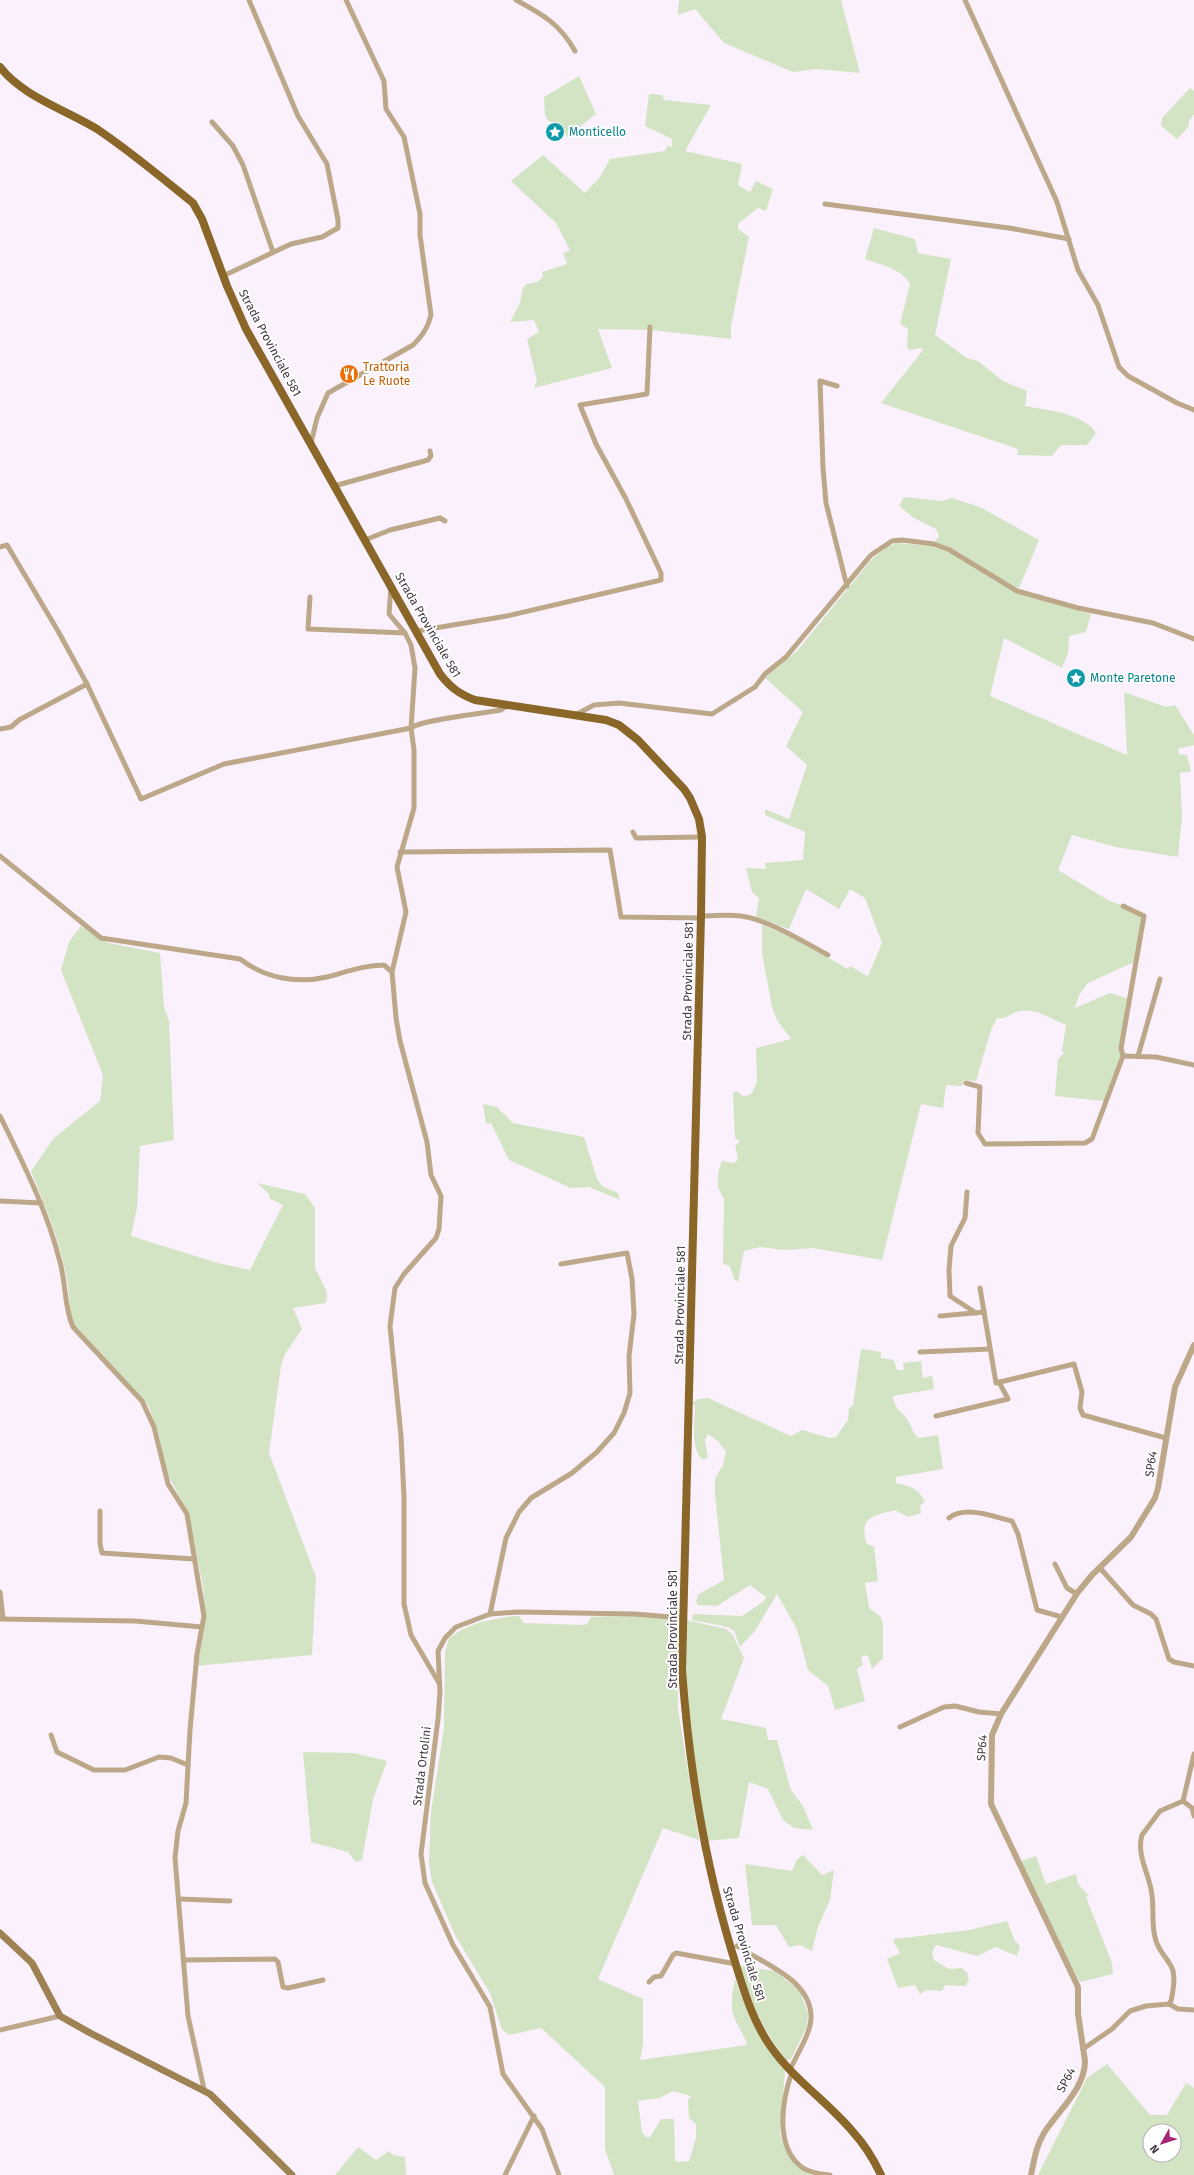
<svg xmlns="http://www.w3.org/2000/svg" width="1194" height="2175" viewBox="0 0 1194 2175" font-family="'Fira Sans',sans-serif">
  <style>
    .green { fill: #d3e4c5; fill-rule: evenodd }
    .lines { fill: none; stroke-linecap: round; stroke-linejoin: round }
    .minor { stroke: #bca889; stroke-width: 5 }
    .tertiary { stroke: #bca889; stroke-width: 6 }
    .secondary { stroke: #9f8253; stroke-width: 7 }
    .primary { stroke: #8a6728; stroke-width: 8 }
    .labels { text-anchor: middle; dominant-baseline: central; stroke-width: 4; stroke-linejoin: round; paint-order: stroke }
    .culture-label { font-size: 12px; fill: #0d838f; stroke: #fff; text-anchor: start }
    .street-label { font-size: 12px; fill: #413843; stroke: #fff }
    .food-label { font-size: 12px; fill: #c56008; stroke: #fff; text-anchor: start }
  </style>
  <rect width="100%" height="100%" fill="#faf1fc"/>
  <g class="green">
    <polygon points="679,0 841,0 860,73 816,69 793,72 724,43 695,9 678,15"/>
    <polygon points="579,76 596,114 567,137 561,124 548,121 545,115 544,97"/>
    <polygon points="1190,88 1194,91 1194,114 1189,121 1189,126 1177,139 1161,126 1162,118"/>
    <polygon points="649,94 662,95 664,100 711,105 685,151 742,164 738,185 750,192 756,181 773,189 766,211 758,208 738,224 738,229 749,237 731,326 731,339 651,330 598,329 612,368 534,388 537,381 527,339 539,332 534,320 510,322 520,303 523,288 527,284 537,282 543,277 542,272 567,264 563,253 570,250 556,223 511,181 543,155 585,193 600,177 610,159 665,151 667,146 672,147 672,139 645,126"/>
    <path d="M874,228L915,239L918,253L951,259L935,335L967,358L978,361L1003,381L1027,391L1025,406C1045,410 1085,413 1096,433L1087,445H1061L1052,456L1017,455L1018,449L881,403L923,350L921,348L909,350L907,347L908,329L900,324L910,284C901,268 881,265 865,259Z"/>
    <polygon points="904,497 942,501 952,498 980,507 1039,540 1019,588 1013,587 956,550 935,542 939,536 936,529 914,518 899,506"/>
    <path d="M897,543L940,547L955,553L1019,594L1091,614L1086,632L1069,636L1068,653L1062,668L1004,638L990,696L1127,755L1124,692L1166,707L1175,705L1194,735V745L1178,749L1179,754L1187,755L1191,771L1180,773L1182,817L1178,857L1116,847L1072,835L1058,870L1108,900L1139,913L1144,919L1139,960L1088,983L1079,995L1075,1008L1110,993L1129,999L1121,1056L1104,1101L1055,1096L1058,1059L1064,1053L1062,1051L1066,1025C1053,1020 1036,1008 1021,1011C1012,1012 1006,1020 997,1018L991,1030L976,1081L964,1080L962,1086L946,1085L943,1108L921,1104L882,1260L813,1248L784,1250L760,1247L744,1251L738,1282L734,1279L730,1266L723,1264L724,1198C715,1187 717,1173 722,1161L735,1163L738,1158L735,1146L740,1141L735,1138L733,1094L736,1091L745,1097L752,1093L757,1081L756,1048L791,1039L777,1020L772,1007L762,953V926L763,925L795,939L848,969L850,966L868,976L882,943L865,898L850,889L839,909L806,889L789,929L756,917L759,898L752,892L746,868L766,869L765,863L803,860L805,832L765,815V809L789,819L807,765L786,746L803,712L765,678L797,651L872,559L885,548Z"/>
    <path d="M81,926L108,943L160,953L164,1008L169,1020L174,1140L140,1146L137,1208L131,1236L218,1263L250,1270L283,1205L269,1198V1194L257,1183L305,1194L315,1208V1268L327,1292L326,1303L293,1308L302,1329L285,1354L281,1366L269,1453L316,1577L312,1655L196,1666L205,1617L203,1587L188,1513L166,1471L159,1435L148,1405L70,1320C71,1264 51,1222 31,1171L54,1138L100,1101L103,1075L61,970L69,942Z"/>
    <polygon points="483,1104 497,1107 513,1123 584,1137 597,1179 602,1186 618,1193 620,1200 589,1187 571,1188 509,1160 491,1123 486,1124"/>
    <path d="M861,1349L881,1352V1358L894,1360L897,1370H904L903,1363L921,1361L923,1378L932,1376L934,1389L893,1396C895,1411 902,1410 909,1422C913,1429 911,1430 918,1438L938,1435L943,1469L896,1477V1483C912,1487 916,1487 925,1501L920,1506L921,1513L908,1517L895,1510C873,1516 858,1517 867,1544L874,1546L878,1581L865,1583L869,1608L880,1616L883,1623V1658L872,1669L868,1655L861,1657L863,1665L857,1669L865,1701L835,1710L828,1686L808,1670L797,1629L777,1594L755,1631L740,1647L734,1631L728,1627L692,1620L693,1614L742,1616L764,1601L766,1597L750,1585L717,1606L698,1605L696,1601L699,1594L724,1580L715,1495V1479L723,1465L726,1452L718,1441L708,1434L705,1440L708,1458L702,1459C690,1448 695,1421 695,1405L690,1404L698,1399L708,1398L791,1436L802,1430L830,1438L836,1437L848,1420L849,1408L853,1405Z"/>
    <path d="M513,1616H519L524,1623L581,1625L587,1624L591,1617C616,1617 655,1613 677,1622L678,1709L699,1840L663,1828L598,1979L643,1999V2044L640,2060L747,2045C744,2033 735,2023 733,2013C730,2002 733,1990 735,1979L752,2023L785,2071L780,2134L785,2149L795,2165L813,2175H614L605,2149V2087L541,2028L509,2035L502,2030L490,1993L456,1937L432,1882L429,1863L431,1812L444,1728L445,1653L449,1638L461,1630L480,1622ZM673,2091L691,2096L688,2100L689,2118L696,2124V2138L689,2161L678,2162L675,2160L674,2119H661L650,2137H646L642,2132L638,2101L659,2098Z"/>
    <polygon points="686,1620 726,1629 732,1634 744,1658 721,1719 766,1728 768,1740 777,1740 791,1790 803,1806 813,1830 794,1828 783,1820 768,1789 749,1782 739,1838 706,1841 685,1700"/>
    <polygon points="303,1752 354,1753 387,1761 373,1799 362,1860 356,1862 348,1852 311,1842"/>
    <polygon points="803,1855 822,1875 834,1870 830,1900 818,1927 812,1951 800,1945 789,1947 776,1925 752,1925 745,1864 792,1871 797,1859"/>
    <polygon points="1036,1856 1046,1884 1076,1874 1078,1884 1089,1896 1086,1897 1112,1963 1113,1974 1080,1982 1055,1938 1021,1861"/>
    <polygon points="1007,1921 1015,1941 1020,1946 1017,1956 996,1947 977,1956 936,1945 932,1953 934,1960 949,1969 962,1968 967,1973 969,1980 965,1986 945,1985 942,1991 927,1990 920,1994 915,1985 898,1988 887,1959 900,1953 893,1940 895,1939 969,1930"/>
    <path d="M740,1966L775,1971L800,1991L808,2014L807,2026L791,2059L786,2060C761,2026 752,2006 740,1966Z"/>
    <path d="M1107,2064L1150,2115H1167L1186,2083L1194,2088V2175H1038L1087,2078ZM1150,2131H1174V2155H1150Z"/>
    <polygon points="358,2147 376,2160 389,2151 393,2155 405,2157 406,2175 335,2175"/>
  </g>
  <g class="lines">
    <g class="minor">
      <path d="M516,0C542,14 560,24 575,51"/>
      <polyline points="965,0 1057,202 1078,270 1098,305 1119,367 1128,376 1177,403 1194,410"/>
      <polyline points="212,122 233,146 243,165 273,252"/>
      <polyline points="825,204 1009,228 1069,239"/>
      <polyline points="223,276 291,244 322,237 338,228 338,220 327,164 298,116 249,0"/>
      <polyline points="837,386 820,381 823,468 826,503 847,586"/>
      <path d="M311,443L317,418L328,393L413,345C422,336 428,328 431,315L420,235V214L404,137L386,109L384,81L346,0"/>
      <polyline points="334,486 428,460 431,456 430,451"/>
      <polyline points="365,540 390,530 440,518 445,521"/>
      <path d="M0,547L7,545L58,631L87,684L141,799L224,764L411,728C420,720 485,713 501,710L507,706"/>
      <polyline points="391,586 389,614 405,633 411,645 415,668 411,728 414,750 414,808 397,867 406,912 392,972"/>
      <polyline points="310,597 308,629 405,633"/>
      <polyline points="417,631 507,616 661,580 661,573 626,499 596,444 580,405 647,394 650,327"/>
      <polyline points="577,714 594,705 619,703 712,714 755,687 765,674 786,657 871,555 892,541 902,540 934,544 950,550 1017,591 1078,608 1153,623 1194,639"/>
      <polyline points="0,729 11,727 19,720 87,684"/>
      <polyline points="633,832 636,838 702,837"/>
      <polyline points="400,852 610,850 621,917 701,918"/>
      <path d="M0,856L101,938L240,959C265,978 296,984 327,977C346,972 364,965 384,965L392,972L396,1018L400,1041L427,1142L431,1175L441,1196L439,1229L436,1238L404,1274L395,1288L390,1326L401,1436L404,1497V1604L411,1635L439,1683"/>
      <path d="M701,916C714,916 728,914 741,916C769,920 804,942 828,955"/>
      <polyline points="1123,1056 1121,1048 1144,916 1123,906"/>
      <polyline points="1138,1056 1160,979"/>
      <polyline points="966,1083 980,1087 978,1133 985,1144 1085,1143 1092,1139 1123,1056 1156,1057 1194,1065"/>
      <path d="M0,1116C23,1163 47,1210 60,1262C66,1283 64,1307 73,1327L142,1401L154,1427L168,1484L187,1514L204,1616L197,1654L190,1730L186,1803L178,1831L175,1858L188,2016L204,2089"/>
      <polyline points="967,1192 965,1218 951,1246 949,1270 950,1296 976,1313"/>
      <polyline points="0,1201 41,1203"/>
      <polyline points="980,1288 996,1383 1074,1364 1082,1392 1080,1408 1083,1415 1166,1438"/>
      <polyline points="940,1316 984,1312"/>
      <polyline points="920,1352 990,1349"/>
      <polyline points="936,1416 1008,1399 999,1382"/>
      <polyline points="100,1511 100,1544 102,1553 194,1559"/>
      <path d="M949,1518C966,1505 994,1517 1012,1521L1018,1534L1037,1610L1062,1617"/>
      <polyline points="1055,1564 1067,1588 1077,1594"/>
      <polyline points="1100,1568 1133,1605 1151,1614 1156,1619 1169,1659 1174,1662 1194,1666"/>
      <polyline points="0,1592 3,1618"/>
      <polyline points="490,1614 506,1538 519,1512 531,1498 572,1473 597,1452 614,1433 624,1413 630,1393 629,1356 634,1314 632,1279 627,1253 561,1264"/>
      <polyline points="0,1619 135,1621 202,1627"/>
      <polyline points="900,1727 944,1707 955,1706 979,1712 1001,1714"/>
      <polyline points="51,1735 57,1752 94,1770 125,1770 159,1757 171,1758 188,1765"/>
      <polyline points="1183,1801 1192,1808 1194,1816"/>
      <polyline points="179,1899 230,1901"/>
      <path d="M737,1946C764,1964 812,1980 811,2018C811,2033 796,2056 790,2070"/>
      <polyline points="184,1960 275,1959 278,1962 283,1987 288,1988 323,1980"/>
      <polyline points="649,1982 654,1977 661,1976 673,1955 676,1953 736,1964"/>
      <polyline points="1169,2004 1178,2009 1194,2010"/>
      <polyline points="0,2030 60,2016"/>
      <path d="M1083,2049L1112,2029L1130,2011L1146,2006L1169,2004L1171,2001C1173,1992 1176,1977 1172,1968C1167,1958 1159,1951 1156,1941C1151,1926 1154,1911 1152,1895C1150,1875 1136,1856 1142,1835L1160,1811L1183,1801L1194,1754"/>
      <path d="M792,2072C782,2100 774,2148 803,2168C811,2173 821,2174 830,2175"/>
      <polyline points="505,2175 534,2116"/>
      <polyline points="559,2175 542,2129 503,2074 490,2007 453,1945 425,1883 421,1854 438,1719 440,1692 438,1651 445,1638 456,1627 490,1614 518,1612 634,1614 684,1618"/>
    </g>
    <path class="tertiary" d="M1031,2175C1034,2161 1036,2146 1044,2133C1058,2111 1085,2089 1085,2061L1078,2014V1987L991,1804L992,1735L1001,1714L1078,1592L1092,1575L1131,1537L1155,1498L1158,1488L1175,1387L1194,1345"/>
    <polyline class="secondary" points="0,1933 32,1963 60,2016 92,2034 210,2094 292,2175"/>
    <path class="primary" d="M0,67C22,96 66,110 97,129C130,151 162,178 193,203L202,219L227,286L246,329L440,674C450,687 459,694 475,700L606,720L619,725L638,740L684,789L690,798L699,819L702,837L701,916L682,1670C689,1766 704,1860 732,1952C742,1984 751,2019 771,2047C794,2080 828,2102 853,2132C864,2144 874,2160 881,2175"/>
  </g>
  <defs>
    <symbol id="sight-disc" viewBox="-11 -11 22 22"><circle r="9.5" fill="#0f9aa8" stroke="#fff"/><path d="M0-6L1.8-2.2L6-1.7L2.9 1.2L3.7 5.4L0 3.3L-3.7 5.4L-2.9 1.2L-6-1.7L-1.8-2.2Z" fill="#fff"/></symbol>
    <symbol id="restaurant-disc" viewBox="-11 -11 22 22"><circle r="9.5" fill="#e8710a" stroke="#fff"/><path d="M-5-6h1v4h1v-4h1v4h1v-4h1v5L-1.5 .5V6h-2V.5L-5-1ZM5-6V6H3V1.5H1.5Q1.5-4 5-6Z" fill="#fff"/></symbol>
  </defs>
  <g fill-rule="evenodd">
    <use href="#sight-disc" x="544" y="121" width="22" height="22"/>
    <use href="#restaurant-disc" x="338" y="363" width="22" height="22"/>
    <use href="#sight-disc" x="1065" y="667" width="22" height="22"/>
  </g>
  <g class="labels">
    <g class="culture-label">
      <text x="569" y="132">Monticello</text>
      <text x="1090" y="678">Monte Paretone</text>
    </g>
    <g class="street-label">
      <text transform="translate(270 343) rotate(62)">Strada Provinciale 581</text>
      <text transform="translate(428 625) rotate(60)">Strada Provinciale 581</text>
      <text transform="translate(688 981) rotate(-89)">Strada Provinciale 581</text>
      <text transform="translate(680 1305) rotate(-89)">Strada Provinciale 581</text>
      <text transform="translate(1151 1464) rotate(-82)">SP64</text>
      <text transform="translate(673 1629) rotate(-90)">Strada Provinciale 581</text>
      <text transform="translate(982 1748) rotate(-86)">SP64</text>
      <text transform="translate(422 1766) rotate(-83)">Strada Ortolini</text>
      <text transform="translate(744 1944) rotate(73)">Strada Provinciale 581</text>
      <text transform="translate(1066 2080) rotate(-62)">SP64</text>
    </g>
    <g class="food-label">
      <text x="363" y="367">Trattoria<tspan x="363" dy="14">Le Ruote</tspan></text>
    </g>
  </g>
  <g transform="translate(1162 2143) rotate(231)"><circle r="19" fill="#ffffff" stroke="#b3afb4"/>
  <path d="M0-3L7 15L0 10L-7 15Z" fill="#a62574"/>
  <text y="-6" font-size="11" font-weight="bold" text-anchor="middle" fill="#413843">N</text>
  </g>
</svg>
